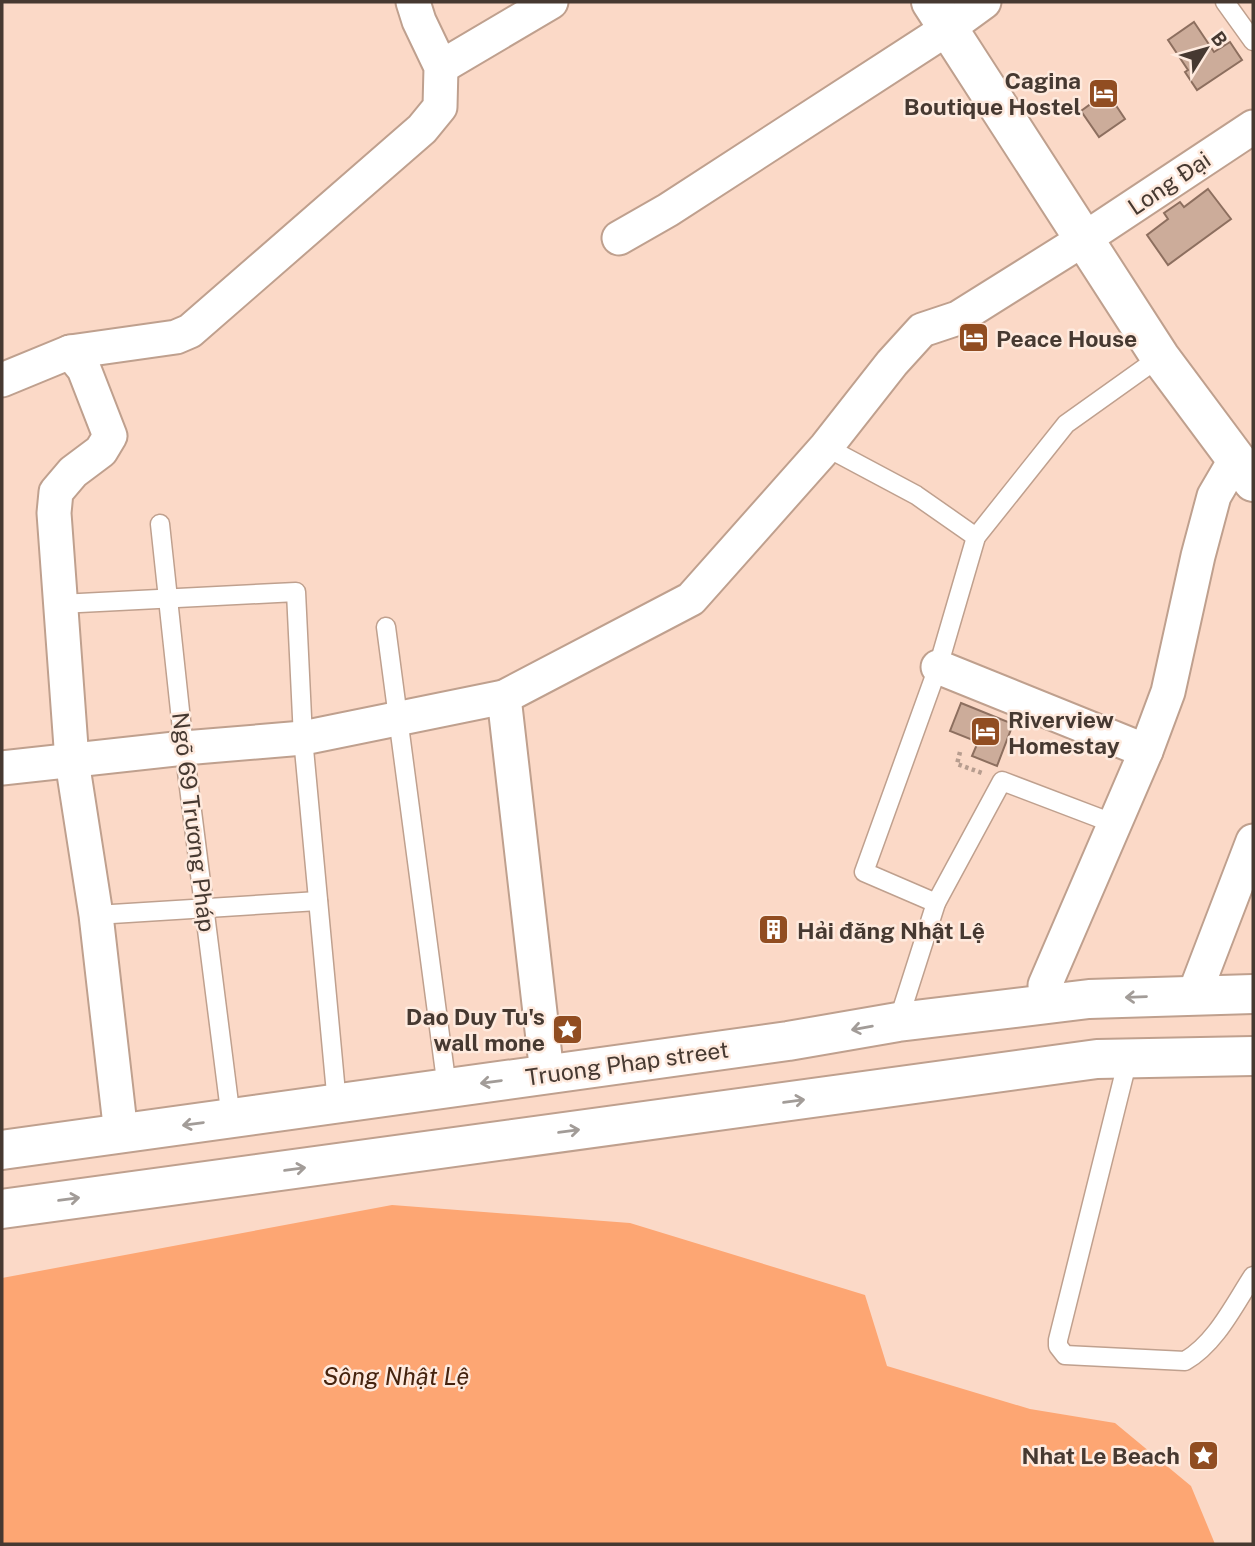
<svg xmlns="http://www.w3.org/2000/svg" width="1255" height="1546" viewBox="0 0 1255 1546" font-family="'Public Sans',sans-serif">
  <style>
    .water { fill: #fda673 }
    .building { fill: #ccac9a; stroke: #8d6f5f; stroke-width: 2 }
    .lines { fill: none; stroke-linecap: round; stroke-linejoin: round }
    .service-casing { stroke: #bfa08e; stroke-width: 21 }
    .minor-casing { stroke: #bfa08e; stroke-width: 37 }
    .tertiary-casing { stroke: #bfa08e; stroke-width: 42 }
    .secondary-casing { stroke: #bfa08e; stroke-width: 42 }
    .path { stroke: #b79d8f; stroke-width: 4.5; stroke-dasharray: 3.5 3.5; stroke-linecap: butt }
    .service { stroke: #fff; stroke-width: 18 }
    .minor { stroke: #fff; stroke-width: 33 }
    .tertiary { stroke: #fff; stroke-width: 38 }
    .secondary { stroke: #fff; stroke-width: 38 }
    .oneway { stroke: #a29c98 }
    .labels { text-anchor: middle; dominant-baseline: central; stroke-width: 5; stroke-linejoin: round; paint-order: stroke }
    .poi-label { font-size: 23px; font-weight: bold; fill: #463931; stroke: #feeade; text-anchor: end }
    .street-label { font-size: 23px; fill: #463931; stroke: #feeade }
    .water-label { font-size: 24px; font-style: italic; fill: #45230e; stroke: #feeade }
  </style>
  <rect width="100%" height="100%" fill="#fbd9c7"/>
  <polygon class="water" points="392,1205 630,1223 865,1295 887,1366 1030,1409 1115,1423 1191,1486 1215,1544 2,1544 2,1278"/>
  <g class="building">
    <polygon points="1194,22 1214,52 1230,42 1242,60 1197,90 1185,72 1188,70 1168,40"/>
    <polygon points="1107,92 1125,119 1099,137 1081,111"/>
    <polygon points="1208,189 1231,219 1168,265 1147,235 1168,219 1164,213 1180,202 1184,207"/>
    <polygon points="961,703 1013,724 997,766 972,756 978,742 950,731"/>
    <polygon points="772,917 785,922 787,935 777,943 765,939 762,926"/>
  </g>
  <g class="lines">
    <defs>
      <g id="service">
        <polyline points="1225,2 1253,41"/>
        <polyline points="826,447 916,495 976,537"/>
        <polyline points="160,524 184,748 231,1119"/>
        <polyline points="60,604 296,592 303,738 337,1104"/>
        <polyline points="386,627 447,1088"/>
        <polyline points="936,903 864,872 938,667 976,537 1066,424 1160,357"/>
        <polyline points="96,915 318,901"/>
        <polyline points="898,1022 936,903 1002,781 1115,824"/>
        <path d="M1128,1059L1058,1340V1346L1065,1355L1185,1361C1216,1343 1234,1305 1253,1276"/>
      </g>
      <g id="minor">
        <polyline points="441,67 551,2"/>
        <polyline points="619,238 668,210 947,29 984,2"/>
        <polyline points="70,352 84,369 110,436 101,451 73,472 56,492 54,513 72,761 96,915 121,1134"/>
        <polyline points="2,380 70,352 176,337 190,331 422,129 440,107 441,67 419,21 413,2"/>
        <polyline points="938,667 1146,751"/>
        <polyline points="504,697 547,1074"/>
        <polyline points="2,768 184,748 303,738 504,697 691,599 826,447 892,363 922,330 958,318 1084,239 1253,127"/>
        <polyline points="1194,995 1253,841"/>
        <polyline points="1048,1004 1045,985 1146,751 1168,692 1198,556 1214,496 1235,460"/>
      </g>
      <polyline id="tertiary" points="931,2 1160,357 1253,482"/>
      <g id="secondary">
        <polyline points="2,1150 788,1041 898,1022 1089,999 1253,994"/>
        <polyline points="2,1209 1097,1059 1253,1056"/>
      </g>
    </defs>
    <use href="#service" class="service-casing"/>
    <use href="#minor" class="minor-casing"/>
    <use href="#tertiary" class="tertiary-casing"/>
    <use href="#secondary" class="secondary-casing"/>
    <polyline class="path" points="960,752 957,764 982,773"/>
    <use href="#service" class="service"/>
    <use href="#minor" class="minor"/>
    <use href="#tertiary" class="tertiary"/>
    <use href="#secondary" class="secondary"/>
  </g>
  <defs><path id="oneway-shaft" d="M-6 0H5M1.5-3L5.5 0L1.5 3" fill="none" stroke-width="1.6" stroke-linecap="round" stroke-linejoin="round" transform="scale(1.75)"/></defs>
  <g class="oneway">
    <use href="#oneway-shaft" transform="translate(1136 997) rotate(178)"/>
    <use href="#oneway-shaft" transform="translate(862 1028) rotate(170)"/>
    <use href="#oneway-shaft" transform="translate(491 1082) rotate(172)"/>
    <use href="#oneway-shaft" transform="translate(794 1101) rotate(-8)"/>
    <use href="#oneway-shaft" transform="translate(193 1124) rotate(172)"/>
    <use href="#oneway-shaft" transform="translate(569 1131) rotate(-8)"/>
    <use href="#oneway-shaft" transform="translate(295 1169) rotate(-8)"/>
    <use href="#oneway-shaft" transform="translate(69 1199) rotate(-8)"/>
  </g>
  <defs>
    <symbol id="hotel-square" viewBox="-11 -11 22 22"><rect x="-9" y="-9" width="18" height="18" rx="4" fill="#914d21" stroke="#feeade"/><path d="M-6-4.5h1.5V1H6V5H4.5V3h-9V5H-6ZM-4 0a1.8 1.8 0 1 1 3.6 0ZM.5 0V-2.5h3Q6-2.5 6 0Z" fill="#fff"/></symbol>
    <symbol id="building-square" viewBox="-11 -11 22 22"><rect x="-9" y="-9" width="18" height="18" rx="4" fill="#914d21" stroke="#feeade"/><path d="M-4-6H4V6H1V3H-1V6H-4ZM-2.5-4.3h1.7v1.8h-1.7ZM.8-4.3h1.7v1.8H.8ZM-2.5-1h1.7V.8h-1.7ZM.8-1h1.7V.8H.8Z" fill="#fff"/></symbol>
    <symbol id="sight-square" viewBox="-11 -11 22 22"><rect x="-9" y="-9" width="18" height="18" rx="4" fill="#914d21" stroke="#feeade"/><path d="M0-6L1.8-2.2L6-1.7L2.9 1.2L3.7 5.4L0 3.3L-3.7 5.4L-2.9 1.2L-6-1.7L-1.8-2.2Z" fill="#fff"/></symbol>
  </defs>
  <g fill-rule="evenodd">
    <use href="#hotel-square" x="1086" y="76" width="35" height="35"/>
    <use href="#hotel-square" x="956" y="320" width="35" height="35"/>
    <use href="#hotel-square" x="968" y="714" width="35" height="35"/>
    <use href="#building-square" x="756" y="912" width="35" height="35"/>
    <use href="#sight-square" x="550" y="1012" width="35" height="35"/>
    <use href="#sight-square" x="1186" y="1438" width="35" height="35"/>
  </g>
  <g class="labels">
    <g class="poi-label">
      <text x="1081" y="80">Cagina<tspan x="1081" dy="26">Boutique Hostel</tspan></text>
      <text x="996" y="338" text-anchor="start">Peace House</text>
      <text x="1008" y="719" text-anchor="start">Riverview<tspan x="1008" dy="26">Homestay</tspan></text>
      <text x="797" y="930" text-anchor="start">Hải đăng Nhật Lệ</text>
      <text x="545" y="1016">Dao Duy Tu's<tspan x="545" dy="26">wall mone</tspan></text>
      <text x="1180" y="1455">Nhat Le Beach</text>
    </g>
    <g class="street-label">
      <text transform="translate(1169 183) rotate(-34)">Long Đại</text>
      <text transform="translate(194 822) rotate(83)">Ngõ 69 Trương Pháp</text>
      <text transform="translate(627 1063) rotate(-8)">Truong Phap street</text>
    </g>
    <g class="water-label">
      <text x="396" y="1376">Sông Nhật Lệ</text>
    </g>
  </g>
  <rect width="1255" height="1546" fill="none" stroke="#463931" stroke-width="7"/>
  <g transform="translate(1206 49) rotate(53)" stroke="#feeade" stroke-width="5" paint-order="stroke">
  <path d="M0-5L12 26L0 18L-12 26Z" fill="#463931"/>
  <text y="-10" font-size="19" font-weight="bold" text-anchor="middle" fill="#463931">B</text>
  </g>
</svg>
